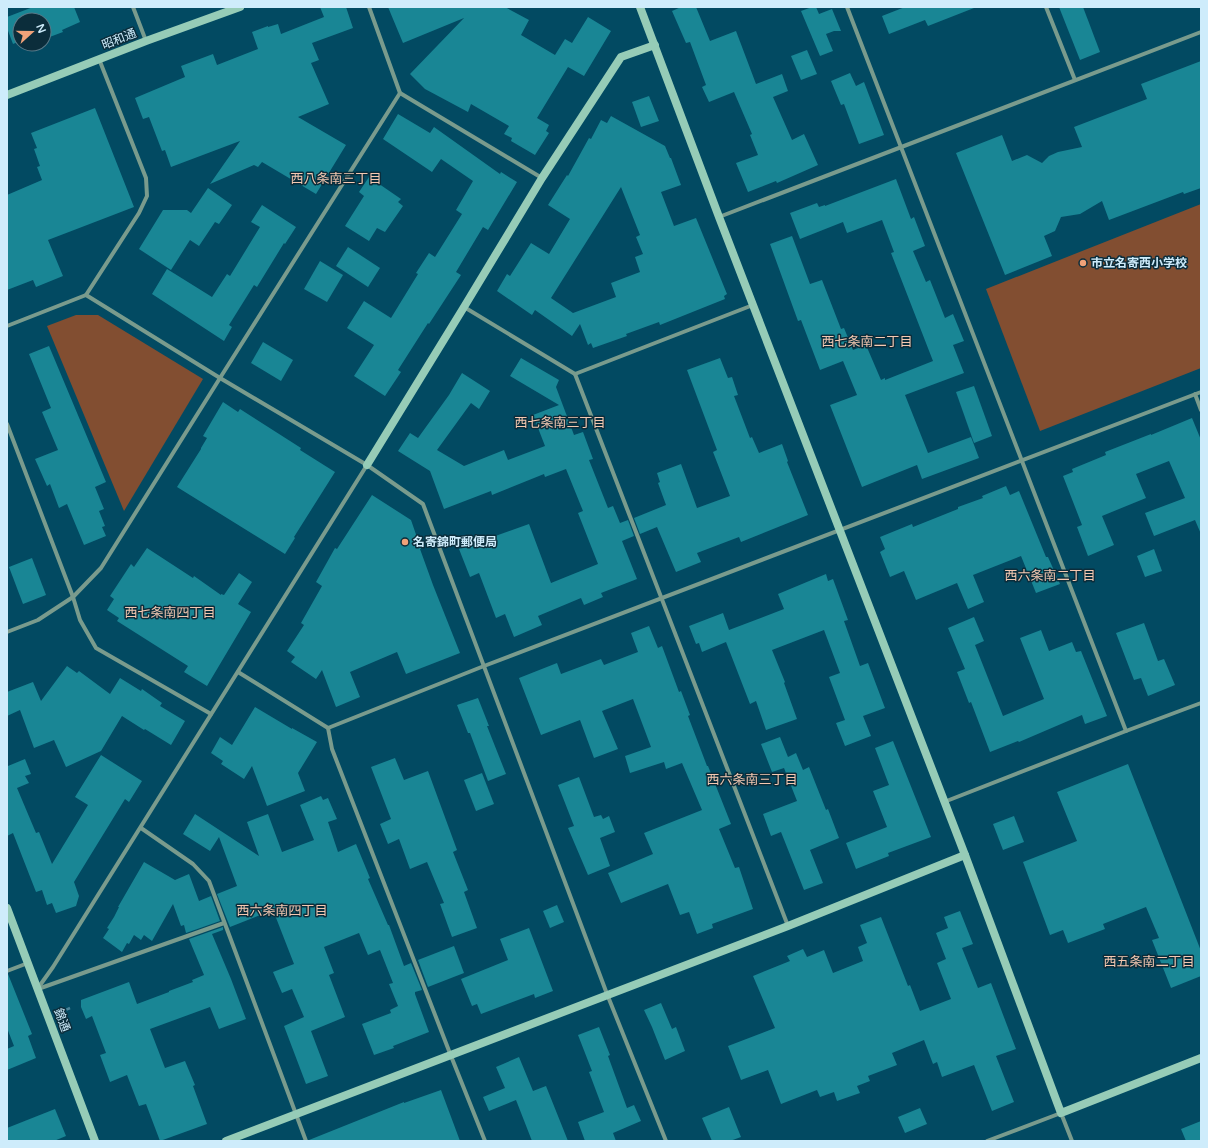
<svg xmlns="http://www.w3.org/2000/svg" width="1208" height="1148" viewBox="0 0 1208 1148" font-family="'Varela Round','Noto Sans JP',sans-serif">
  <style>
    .green { fill: #824e31 }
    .building { fill: #198695; fill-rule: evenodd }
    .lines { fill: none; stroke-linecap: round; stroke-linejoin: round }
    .path { stroke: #4b8499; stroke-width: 2.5; stroke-dasharray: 4 2; stroke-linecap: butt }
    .street { stroke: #799b8d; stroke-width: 4 }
    .secondary { stroke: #96ccb7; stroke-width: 8 }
    .poi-dot { fill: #f0a279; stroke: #0b2d3b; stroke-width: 1.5 }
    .labels { text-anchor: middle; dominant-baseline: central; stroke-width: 3; stroke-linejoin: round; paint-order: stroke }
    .street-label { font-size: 12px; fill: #ceecfb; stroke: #0b2d3b }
    .poi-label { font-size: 12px; font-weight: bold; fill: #ceecfb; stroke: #0b2d3b; text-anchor: start }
    .neighbourhood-label { font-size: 13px; fill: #f5c9b2; stroke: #0b2d3b }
  </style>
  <rect width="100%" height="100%" fill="#024a62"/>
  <g class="green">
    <polygon points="1201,204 1201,368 1040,431 986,289"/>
    <polygon points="76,315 98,315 203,379 124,511 47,326"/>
  </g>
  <g class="building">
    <polygon points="33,7 74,7 80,22 62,30 63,32 47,38 45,31 44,32 44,20 20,20 20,41 13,44 7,28 7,17"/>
    <polygon points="320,7 346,7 353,28 312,43 319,60 311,63 329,104 298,117 346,145 316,194 262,162 258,167 254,165 210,184 240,141 171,167 165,150 162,151 149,117 143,119 135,98 185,77 181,66 213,54 217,65 258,49 252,32 268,26 268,27 278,24 281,34 324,17"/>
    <polygon points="388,7 505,7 529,20 521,35 555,55 565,39 572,43 588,17 611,31 584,76 568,67 537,118 549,125 546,131 549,133 535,155 511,141 512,138 504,134 509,126 471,104 468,112 425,89 410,74 464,18 403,43"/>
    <polygon points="681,7 696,7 710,41 736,31 756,84 782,74 788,91 773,97 792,140 804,134 818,165 777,183 776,181 748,192 736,163 758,155 750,135 752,134 734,92 709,102 702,87 706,85 690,42 686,43 672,11"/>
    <polygon points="812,7 816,7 819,14 832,9 841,31 834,31 826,34 833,51 820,56 801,11"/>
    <polygon points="905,7 974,7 974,8 928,26 925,20 889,34 882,16"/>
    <polygon points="1059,7 1083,7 1100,52 1080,60"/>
    <polygon points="807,50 817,74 801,80 791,56"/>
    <polygon points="1201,61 1201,188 1184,194 1183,192 1109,220 1102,201 1080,214 1061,217 1055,231 1044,236 1052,256 1005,275 956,153 1002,135 1012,161 1027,155 1042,163 1049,156 1058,152 1082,147 1074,127 1147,99 1141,84"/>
    <polygon points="850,73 856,86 864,82 884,135 859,144 844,104 841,105 831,81"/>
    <polygon points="649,96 659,121 641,127 632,102"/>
    <polygon points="95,108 134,207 48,240 63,276 36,287 33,280 7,290 7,195 42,180 37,167 40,166 34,149 37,148 31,133"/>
    <polygon points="398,114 430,133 434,127 500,174 501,172 517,182 488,230 483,227 456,272 461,275 429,324 428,323 398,370 401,372 385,396 354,376 374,345 347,328 364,301 391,318 418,274 416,273 429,253 435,257 462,214 456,210 473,181 441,159 432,172 383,139"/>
    <path d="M611,116L665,146L670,158H671L681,185L661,192L674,226L696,218L727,294L724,296L725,299L660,325L659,322L626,334L627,336L593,348L591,343L588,345L580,324L572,336L535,310L532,315L497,291L507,274L510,276L531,243L549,254L570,219L548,205L567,175L568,176L589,138L591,139L601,120L607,123ZM621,187L640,235L636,237L643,254L635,257L640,272L611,283L616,297L573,313L551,298Z"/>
    <polygon points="369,177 401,199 398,202 403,206 385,232 377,228 369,241 345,226 364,196 359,192"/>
    <polygon points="896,179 911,219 914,217 925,246 913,251 926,282 930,280 945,318 953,314 964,341 953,345 964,373 905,395 928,453 971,437 979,458 922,479 917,465 862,487 830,405 857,395 843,361 820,370 801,320 798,321 770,244 792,236 810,284 822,280 841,329 844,328 853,350 866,345 881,380 885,378 885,380 933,361 891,253 894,252 882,220 847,233 843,222 800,239 790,213 817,203 819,207 825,205 825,206"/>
    <polygon points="208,188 232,205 219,224 215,222 199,246 190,240 171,270 139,249 163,210 187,210 191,213"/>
    <polygon points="262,205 296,227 285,244 284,243 257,287 254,285 229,325 232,327 224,341 152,294 167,269 212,297 227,274 230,276 260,227 251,222"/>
    <polygon points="348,247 380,268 368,287 336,266"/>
    <polygon points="320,261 343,275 327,302 304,289"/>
    <polygon points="263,342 293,360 281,381 251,363"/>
    <polygon points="49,346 106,482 95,487 104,509 99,511 105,526 102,527 106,536 84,545 67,504 59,508 50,484 47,486 35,459 58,450 42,412 51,408 29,354"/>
    <polygon points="521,358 559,380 556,387 574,435 583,432 593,459 589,460 608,508 613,506 620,523 628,520 634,536 622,541 637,579 601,593 603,597 584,605 581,598 538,616 542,625 514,637 505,614 496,618 479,573 470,577 459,549 529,524 551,583 598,564 578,513 583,511 566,469 545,477 544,474 492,495 491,491 444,509 430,471 398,451 410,433 418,438 449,395 462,373 490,391 479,409 471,403 437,450 464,466 504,450 508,460 545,446 533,415 559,405 510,376"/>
    <polygon points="720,358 728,378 732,377 738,395 734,396 750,438 752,437 759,453 782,444 788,461 787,462 808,515 741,542 739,537 697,553 701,562 676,572 657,527 640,534 634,518 666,505 658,483 660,482 657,473 681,464 697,508 730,496 713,452 717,450 687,370"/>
    <polygon points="974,386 992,436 974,443 956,392"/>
    <polygon points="223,402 238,412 240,409 301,448 300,450 335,472 294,537 295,538 285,554 177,487 201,449 201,448 207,438 203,436"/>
    <polygon points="1192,418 1201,440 1201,534 1195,520 1154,536 1145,513 1185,498 1169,461 1136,474 1146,498 1102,516 1114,545 1088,556 1077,527 1082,525 1063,476 1073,472 1072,469 1106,455 1105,452 1151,434 1151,435"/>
    <polygon points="1006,486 1010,495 1019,491 1046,557 1048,557 1060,584 1036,593 1021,556 973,575 984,602 968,609 957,583 916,600 904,571 890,577 880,552 885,549 880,537 912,524 913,527 958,509 958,507 983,498 982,496"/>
    <polygon points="372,495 411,520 421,549 420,549 433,585 460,653 406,674 397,652 350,672 360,697 336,707 322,670 316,679 291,662 295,657 287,651 304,625 301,623 322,586 316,582 335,548 337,549"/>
    <polygon points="147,548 193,578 194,576 221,595 221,594 224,595 239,573 252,582 238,604 251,612 207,686 184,672 188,666 117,621 119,618 107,610 114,599 110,596 131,564 134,567"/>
    <polygon points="1154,549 1162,571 1145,577 1137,556"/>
    <polygon points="32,558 46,595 23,604 9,567"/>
    <polygon points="826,574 828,581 833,579 848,620 844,621 860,666 868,663 885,708 863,716 871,736 845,746 836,723 845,720 829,677 840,673 824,630 772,650 785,682 784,683 797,719 766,730 756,701 750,704 726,642 702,652 699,643 696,644 689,626 723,613 729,630 784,609 778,594"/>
    <polygon points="974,617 984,641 975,645 1003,716 1044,699 1020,638 1041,630 1049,651 1072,642 1076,652 1081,651 1107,716 1085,724 1082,715 1019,742 1018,741 990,752 971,702 969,703 957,672 965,669 948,628"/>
    <polygon points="1144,623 1158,661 1164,659 1175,685 1148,696 1141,678 1134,680 1116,633"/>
    <polygon points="649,626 658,648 662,646 679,692 681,691 690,715 688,716 707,766 708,766 731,824 719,829 735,868 739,867 753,909 712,924 713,928 697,934 689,912 680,915 668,884 621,903 608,873 653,854 644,833 702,810 682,763 666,769 664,762 630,773 625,756 651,747 633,699 602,711 618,749 594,758 580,720 541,735 519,678 557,663 561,674 601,659 604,665 638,652 631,633"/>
    <polygon points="67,666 77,673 79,671 110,694 120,678 141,691 142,689 162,703 160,706 185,721 171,745 145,729 144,730 122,716 101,751 66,767 54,740 34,748 20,710 7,716 7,692 33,682 41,701"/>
    <polygon points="478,698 489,726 487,726 506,774 488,781 470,733 468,733 457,705"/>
    <polygon points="255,707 292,729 292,728 317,742 298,773 305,791 267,806 252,766 244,779 221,764 223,761 211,753 220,737 232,745"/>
    <polygon points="780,737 788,757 796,753 803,770 809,767 826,810 828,809 839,838 810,850 823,883 804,890 781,832 771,836 763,814 797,801 784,768 772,772 761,744"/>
    <polygon points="893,741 931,837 888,853 889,856 856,869 846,843 887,827 873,791 889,785 875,748"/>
    <polygon points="101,755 142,781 129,802 125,799 74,882 79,896 76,906 56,913 52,903 47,905 42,890 36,892 13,833 7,836 7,764 8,766 25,759 31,774 25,776 29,783 17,788 36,833 39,832 52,864 88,805 75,797"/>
    <polygon points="395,758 404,780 428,771 457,850 453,852 468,890 464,892 477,928 452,937 440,904 444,903 427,862 410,869 399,839 388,844 380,824 391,819 371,767"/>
    <polygon points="1128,764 1201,951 1201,976 1171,988 1152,940 1159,938 1146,907 1103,924 1105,929 1068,943 1063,930 1050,935 1023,862 1077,841 1057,792"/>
    <polygon points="482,773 494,804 476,811 464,780"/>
    <polygon points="579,777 594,817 601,815 603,819 609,816 615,832 600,838 610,866 588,875 568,828 574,826 558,785"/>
    <polygon points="321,796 323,800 328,798 337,819 328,822 338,852 356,844 370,878 368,879 388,925 389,925 404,966 411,963 422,990 415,992 415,994 429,1032 393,1046 394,1048 374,1055 362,1024 391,1013 390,1010 398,1006 389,984 393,983 380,950 368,955 359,933 324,947 334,973 329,975 345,1017 311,1031 328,1076 306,1084 284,1026 304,1017 292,989 282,993 273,972 294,964 273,910 230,927 217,894 237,886 219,837 210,851 183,834 195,814 259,856 247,822 268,814 282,852 314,840 300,805"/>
    <polygon points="1014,816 1024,842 1003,850 993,824"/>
    <polygon points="144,862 175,880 189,874 199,901 211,896 220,921 186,933 184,925 181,926 173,904 152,941 144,935 141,940 134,935 129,944 127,943 122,952 103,938 109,929 107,928 114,917 119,907 118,907"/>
    <polygon points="557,905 564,922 550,928 543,911"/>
    <polygon points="960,911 973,944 962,948 978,988 991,983 1016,1049 996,1056 1014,1102 992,1111 974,1065 942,1077 937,1062 933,1064 924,1040 892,1053 897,1065 868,1076 870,1081 857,1086 860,1093 837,1101 834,1092 820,1097 817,1090 781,1104 768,1070 741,1080 728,1046 775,1028 753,976 790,961 787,956 803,949 807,957 824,950 833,973 863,961 858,947 867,943 860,925 881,917 908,986 910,985 920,1011 951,999 937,963 946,959 936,933 948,928 944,917"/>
    <polygon points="223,927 223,930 212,934 231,979 246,1019 219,1029 210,1007 150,1029 165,1068 185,1061 195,1085 193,1086 207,1124 160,1141 146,1104 139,1106 127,1075 110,1082 100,1055 106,1053 92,1016 86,1019 81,1007 81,1000 129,982 137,1004 169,992 169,991 193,982 192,980 204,975 189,939"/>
    <polygon points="529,928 553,991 535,998 534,994 481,1014 477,1004 472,1006 461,979 508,960 500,939"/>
    <polygon points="454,946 464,973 428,987 418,960"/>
    <polygon points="7,974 8,974 32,1034 28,1036 36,1058 7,1070 7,1049 14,1046 7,1028"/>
    <polygon points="661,1003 672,1029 676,1027 685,1051 665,1060 652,1027 644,1010"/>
    <polygon points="599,1027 610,1055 608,1056 627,1108 634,1105 641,1121 613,1133 616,1141 585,1141 578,1122 604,1112 589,1072 592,1071 578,1035"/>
    <polygon points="519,1057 533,1091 546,1086 568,1141 532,1141 516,1100 489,1111 483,1097 505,1088 496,1067"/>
    <polygon points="441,1090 460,1141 310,1141 309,1140 404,1102 404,1103"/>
    <polygon points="729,1107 741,1137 730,1141 712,1141 702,1118"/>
    <polygon points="920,1108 927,1124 905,1133 898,1117"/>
    <polygon points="55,1109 66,1136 54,1141 7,1141 7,1128"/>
    <polygon points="1201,1121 1201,1141 1186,1141 1181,1129"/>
  </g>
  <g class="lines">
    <polyline class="path" points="61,1012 70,1008"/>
    <g class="street">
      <polyline points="133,7 146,41"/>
      <polyline points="369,7 400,93 542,178"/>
      <polyline points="847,7 1126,731"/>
      <polyline points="1046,7 1075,80"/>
      <polyline points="719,217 1201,32"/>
      <polyline points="86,295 220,378 367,465 423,504 607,994 666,1141"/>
      <polyline points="464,307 575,374 753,305"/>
      <polyline points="7,326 86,295 139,213 147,196 146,178 99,59"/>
      <polyline points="575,374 788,926"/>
      <polyline points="1195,394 1201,410"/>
      <polyline points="7,424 73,597 80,620 96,648 211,714"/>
      <polyline points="7,632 38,620 73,597 101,568 220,378 400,93"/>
      <polyline points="238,672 328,728 332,749 451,1056 485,1141"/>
      <polyline points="328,728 484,666 1201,392"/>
      <polyline points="944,802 1126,731 1201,703"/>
      <polyline points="141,828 193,864 209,881 306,1141"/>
      <polyline points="7,971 28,963"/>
      <polyline points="38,988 53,967 367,465"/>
      <polyline points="38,989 224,923"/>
      <polyline points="987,1141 1061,1113 1072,1141"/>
    </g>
    <g class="secondary">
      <polyline points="640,7 719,217 965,855 1061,1113 1201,1058"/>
      <polyline points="7,95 146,41 240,7"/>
      <polyline points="367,465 464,307 542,178 621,57 655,45"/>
      <polyline points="7,908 95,1141"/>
      <polyline points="226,1141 788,926 965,855"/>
    </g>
  </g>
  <g class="poi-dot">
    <circle cx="1083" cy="263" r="4"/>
    <circle cx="405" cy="542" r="4"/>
  </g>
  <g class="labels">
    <g class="street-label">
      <text transform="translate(119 39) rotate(-21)">昭和通</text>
      <text transform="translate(62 1020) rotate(69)">錦通</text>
    </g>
    <g class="poi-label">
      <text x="1091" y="263">市立名寄西小学校</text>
      <text x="413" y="542">名寄錦町郵便局</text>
    </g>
    <g class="neighbourhood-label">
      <text x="336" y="179">西八条南三丁目</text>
      <text x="867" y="342">西七条南二丁目</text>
      <text x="560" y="423">西七条南三丁目</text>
      <text x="1050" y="576">西六条南二丁目</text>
      <text x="170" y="613">西七条南四丁目</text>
      <text x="752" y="780">西六条南三丁目</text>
      <text x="282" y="911">西六条南四丁目</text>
      <text x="1149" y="962">西五条南二丁目</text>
    </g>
  </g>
  <rect width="1208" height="1148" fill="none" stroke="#ceecfb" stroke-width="16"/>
  <g transform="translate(32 32) rotate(69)"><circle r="19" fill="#0b2d3b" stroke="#597988"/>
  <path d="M0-3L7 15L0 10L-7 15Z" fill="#f0a279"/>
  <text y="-6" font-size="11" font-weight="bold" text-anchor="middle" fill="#ceecfb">N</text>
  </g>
</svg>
